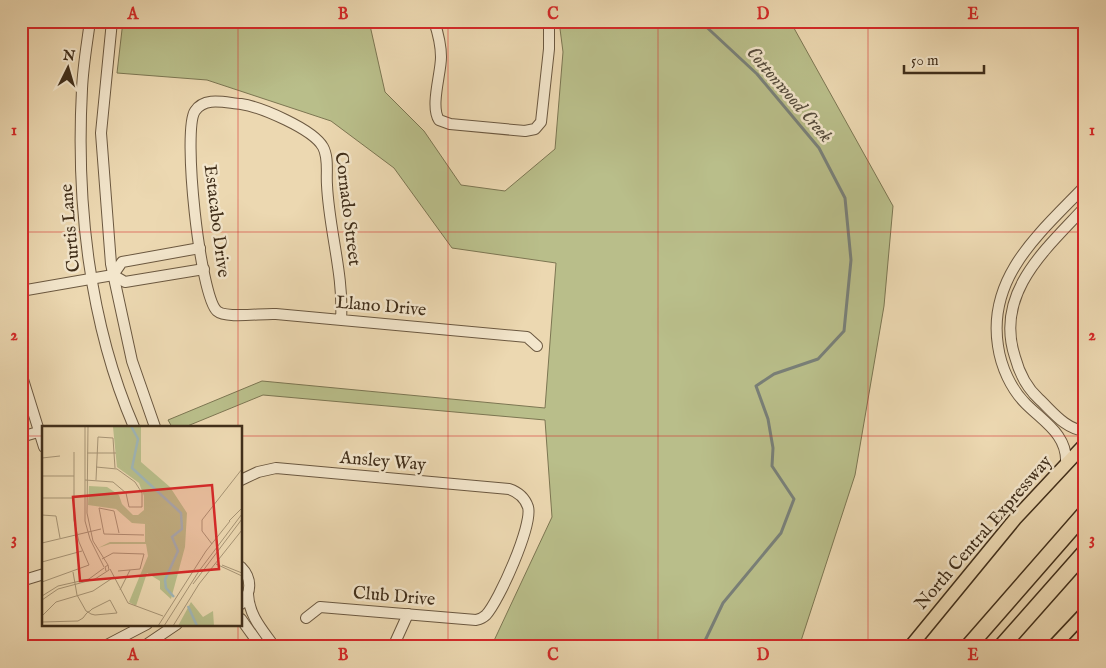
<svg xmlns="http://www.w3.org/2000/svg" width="1106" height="668" viewBox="0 0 1106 668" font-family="'IM FELL English',serif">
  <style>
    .green { fill: #b9be8a; stroke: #7c7652 }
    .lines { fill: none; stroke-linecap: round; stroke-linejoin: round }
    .stream { stroke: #798079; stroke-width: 3 }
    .minor-casing { stroke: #6b5840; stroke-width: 12 }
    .major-casing { stroke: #402e1a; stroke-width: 15 }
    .highway-casing { stroke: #402e1a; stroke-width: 18 }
    .minor { stroke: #f3e6cc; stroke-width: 10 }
    .major { stroke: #ecd8b1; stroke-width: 12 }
    .highway { stroke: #ecd8b1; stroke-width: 15 }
    .grid { fill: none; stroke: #d62828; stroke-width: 1; stroke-opacity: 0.55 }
    .labels { text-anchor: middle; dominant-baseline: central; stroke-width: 5; stroke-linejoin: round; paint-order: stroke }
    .street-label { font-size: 18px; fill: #402e1a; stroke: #f3e6cc }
    .water-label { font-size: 19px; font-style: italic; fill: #53493a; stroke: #f3e6cc }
    .inset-river { fill: none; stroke: #9fb6b8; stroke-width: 2.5 }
    .inset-road { fill: none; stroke: #a79475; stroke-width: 1 }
    .view { fill: #d62828; fill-opacity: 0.15; stroke: #d62828; stroke-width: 2.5 }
    .inset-edge { fill: none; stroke: #402e1a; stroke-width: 2.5 }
    .neatline { fill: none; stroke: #d62828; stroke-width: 2 }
    .grid-label { font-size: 16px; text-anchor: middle; font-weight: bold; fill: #d62828 }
  </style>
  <rect width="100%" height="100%" fill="#ecd8b1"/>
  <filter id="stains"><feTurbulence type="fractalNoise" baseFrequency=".004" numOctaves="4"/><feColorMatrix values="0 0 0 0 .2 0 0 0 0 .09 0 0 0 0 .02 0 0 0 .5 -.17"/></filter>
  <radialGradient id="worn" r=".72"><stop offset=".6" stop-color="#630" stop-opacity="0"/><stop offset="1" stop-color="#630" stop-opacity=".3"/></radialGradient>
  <polygon class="green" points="123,21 369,21 385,92 424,131 461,185 505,191 555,149 563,52 559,21 790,21 893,206 884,306 855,475 799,647 491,647 552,517 545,420 263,395 185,427 172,427 168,420 262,381 545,408 556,263 452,248 394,168 331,121 207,80 117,73"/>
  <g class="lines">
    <polyline class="stream" points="700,21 757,74 819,148 845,198 851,260 844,331 818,359 774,374 756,386 768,419 773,448 772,466 794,499 781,533 723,603 702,647"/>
    <defs>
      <g id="minor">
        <path d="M90,21C87,44 83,66 82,89C76,202 89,323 134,427"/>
        <polyline points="112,21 101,133 111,264 132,361 155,427"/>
        <path d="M434,21C438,33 441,44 441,57C441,74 430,106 439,120L450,124L525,131L535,129L541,122L549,49V21"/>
        <path d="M1085,207C1046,249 994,293 1015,357C1019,372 1027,388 1039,399C1053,412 1065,429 1085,431"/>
        <polyline points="113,275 122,262 200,248"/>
        <polyline points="113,275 125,282 204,269"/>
        <polyline points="21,291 113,275"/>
        <path d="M341,320C344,275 329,230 327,185C326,173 329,158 323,147C313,129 261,107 241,104C226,103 205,96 195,111C182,130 200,296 217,311C226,319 262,313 276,314L527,337L537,346"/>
        <polyline points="21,373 44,447"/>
        <polyline points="21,437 38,432"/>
        <path d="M1066,464C1068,435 1044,422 1026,404C1011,389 1001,367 998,346C987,276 1041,232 1085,186"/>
        <path d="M241,480L258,472L276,468L509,489C518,492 525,498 528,507C533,525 499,601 486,615C483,618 480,619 476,620L320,607L306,618"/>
        <path d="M241,567C252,578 252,593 241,604"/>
        <polyline points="21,581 44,574"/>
        <path d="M248,594C249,614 260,627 271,642L269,647"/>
        <polyline points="241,619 261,647"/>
        <polyline points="1077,621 1085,628"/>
        <polyline points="103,647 147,624"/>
        <polyline points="143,647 177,624"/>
        <polyline points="393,647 408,614"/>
      </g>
      <g id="major">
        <polyline points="910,647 1015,519 1085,444"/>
        <polyline points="1053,647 1085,613"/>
      </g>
      <g id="highway">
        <polyline points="968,647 1085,513"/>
        <polyline points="1001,647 1085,552"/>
      </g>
    </defs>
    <use href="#minor" class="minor-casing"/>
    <use href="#major" class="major-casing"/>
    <use href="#highway" class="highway-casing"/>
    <use href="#minor" class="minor"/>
    <use href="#major" class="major"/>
    <use href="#highway" class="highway"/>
  </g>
  <path class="grid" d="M238,21V427M448,21V647M658,21V647M868,21V647M21,232H1085M21,436H44M241,436H1085M238,624V647"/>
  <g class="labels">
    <g class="street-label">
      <text transform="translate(347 209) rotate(83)">Cornado Street</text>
      <text transform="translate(216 221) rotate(83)">Estacabo Drive</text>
      <text transform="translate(71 228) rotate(-95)">Curtis Lane</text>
      <text transform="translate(381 307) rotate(5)">Llano Drive</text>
      <text transform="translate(383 462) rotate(5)">Ansley Way</text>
      <text transform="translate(984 533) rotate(-49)">North Central Expressway</text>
      <text transform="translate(394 597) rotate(5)">Club Drive</text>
    </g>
    <g class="water-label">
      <text transform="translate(789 95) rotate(49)">Cottonwood Creek</text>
    </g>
  </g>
  <g transform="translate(42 426)">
    <rect width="200" height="200" fill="#ecd8b1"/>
    <path d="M71,1H99V36L128,61L145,87L143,121L129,173L118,163V155L105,147L94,180L87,176L106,130L104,118H68L56,122L68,116H103V98L90,97L74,83L46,79L47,60L65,61L77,69L80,78L91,89H96L102,84V70L97,57L75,41ZM149,176L161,191L171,185L172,200H136Z" fill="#b9be8a"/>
    <path class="inset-river" d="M89,0L96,13L90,42L139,87L140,103L130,111L136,125L123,154L124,162L132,171M146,180L155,200"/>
    <path class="inset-road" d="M43,0V95L48,113L62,141M46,0L45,87L51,115L66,139M45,27H74M0,32L18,30M0,50H32M43,54L71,56L84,67L87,81H100V67L93,56L75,43L54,41M54,54L56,11L71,12L73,42M0,72H31M0,89L14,90L18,112M187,95L200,82M77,107L72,85L57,82L62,108L102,109M0,117L59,103M170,118L160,105V94L200,43M60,133L71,127L102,128L98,143L76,145M0,136L40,125M174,138L200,150M180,139L200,147M68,143L86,177L121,190M0,156L47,139L37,116L32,94V26M151,158L200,93M78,164L88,144M0,170L16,160L47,153L62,142M0,174L16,163L53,153L67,144L66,139L63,141L64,145M0,190L14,176L51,165L72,151M0,196L36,195L41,192L44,188L46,186L48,185L50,183L68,174L75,187L53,189L49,188L46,186L44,185L35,169L31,146M116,200L164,125L188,95M122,200L157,145L200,88M131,200L157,158L200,104"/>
    <path class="view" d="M170,59L177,143L38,155L31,71Z"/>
    <rect width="200" height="200" class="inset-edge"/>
  </g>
  <rect width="1106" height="668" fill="none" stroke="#ecd8b1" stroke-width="55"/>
  <g transform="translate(68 68) rotate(5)" stroke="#f3e6cc" stroke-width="4" paint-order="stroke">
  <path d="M0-4L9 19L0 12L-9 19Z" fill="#402e1a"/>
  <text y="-8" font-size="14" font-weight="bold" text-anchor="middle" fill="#402e1a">N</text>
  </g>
  <path d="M904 65v8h80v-8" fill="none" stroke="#402e1a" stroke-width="2.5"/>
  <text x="911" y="65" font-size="15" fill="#402e1a" stroke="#f3e6cc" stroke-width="4" paint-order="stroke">50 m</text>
  <rect x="28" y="28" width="1050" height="612" class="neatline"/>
  <g class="grid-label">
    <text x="133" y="19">A</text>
    <text x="343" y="19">B</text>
    <text x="553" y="19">C</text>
    <text x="763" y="19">D</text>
    <text x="973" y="19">E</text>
    <text x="14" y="135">1</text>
    <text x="1092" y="135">1</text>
    <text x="14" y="340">2</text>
    <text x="1092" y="340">2</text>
    <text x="14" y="544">3</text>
    <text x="1092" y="544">3</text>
    <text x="133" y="660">A</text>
    <text x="343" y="660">B</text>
    <text x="553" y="660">C</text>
    <text x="763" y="660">D</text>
    <text x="973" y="660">E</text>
  </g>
  <rect width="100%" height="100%" filter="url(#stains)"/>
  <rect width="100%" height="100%" fill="url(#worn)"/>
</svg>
